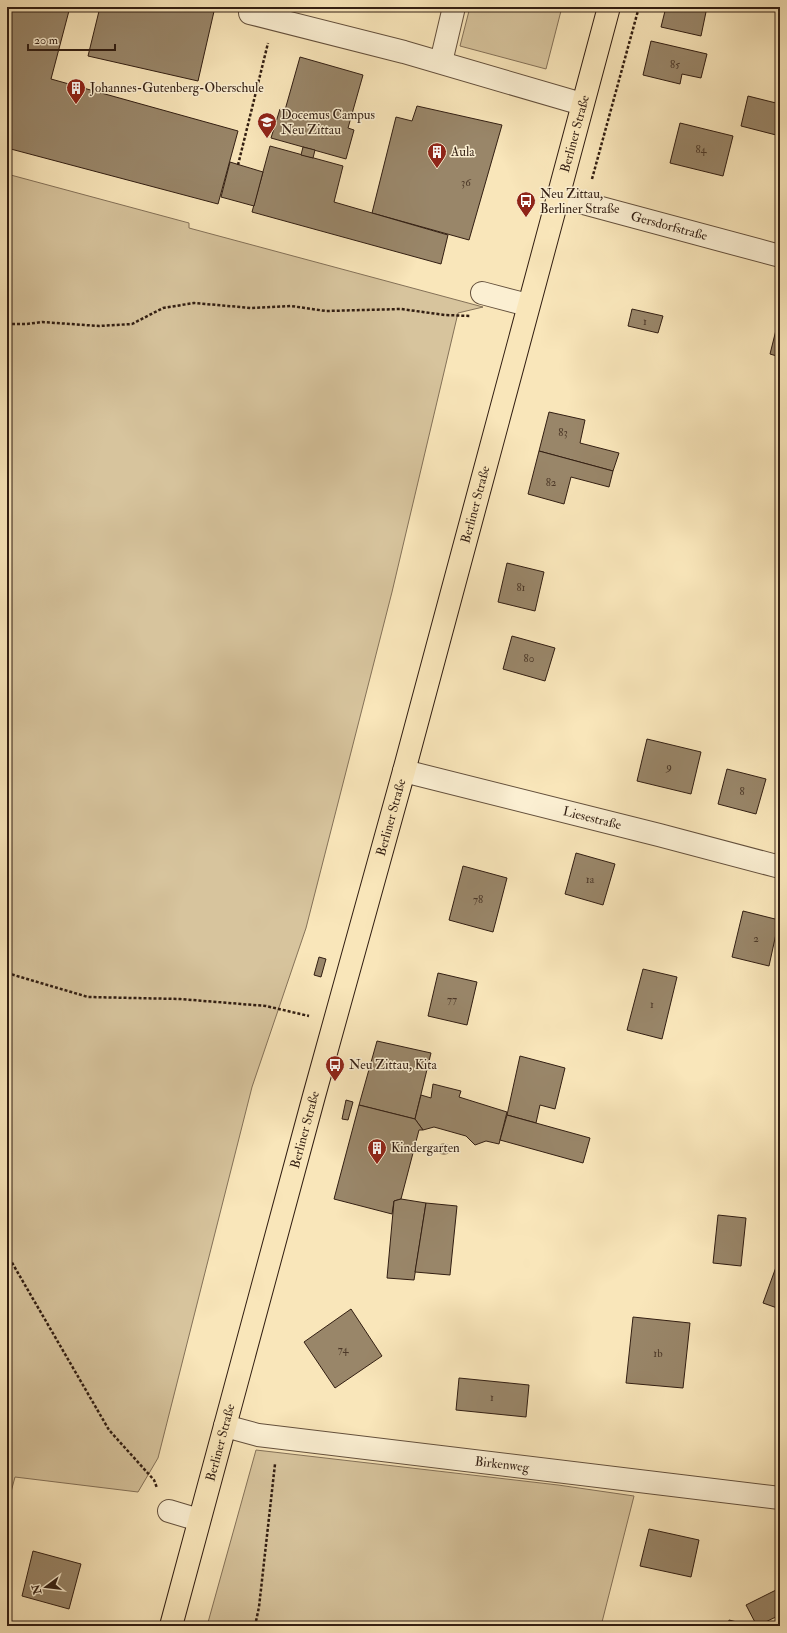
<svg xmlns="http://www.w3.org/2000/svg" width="787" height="1633" viewBox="0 0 787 1633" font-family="'IM FELL Double Pica',serif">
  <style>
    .green { fill: #d7c49d; stroke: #847158 }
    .building { fill: #998669; stroke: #321e12 }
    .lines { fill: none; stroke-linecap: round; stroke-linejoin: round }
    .minor-casing { stroke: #64503c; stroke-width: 24 }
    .major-casing { stroke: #321e12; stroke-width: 24 }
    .path { stroke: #321e12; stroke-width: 2.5; stroke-dasharray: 3 2; stroke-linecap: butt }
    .minor { stroke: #fbefd2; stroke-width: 22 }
    .major { stroke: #f9e6ba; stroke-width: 22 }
    .tree { fill: #a79475 }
    .labels { text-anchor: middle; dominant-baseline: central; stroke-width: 3; stroke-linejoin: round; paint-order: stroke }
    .number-label { font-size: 11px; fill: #4c3828 }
    .poi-label { font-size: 13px; fill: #321e12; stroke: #fbefd2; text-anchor: start }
    .street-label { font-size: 13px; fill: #321e12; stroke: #fbefd2 }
  </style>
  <rect width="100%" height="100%" fill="#f9e6ba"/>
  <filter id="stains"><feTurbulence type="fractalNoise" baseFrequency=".005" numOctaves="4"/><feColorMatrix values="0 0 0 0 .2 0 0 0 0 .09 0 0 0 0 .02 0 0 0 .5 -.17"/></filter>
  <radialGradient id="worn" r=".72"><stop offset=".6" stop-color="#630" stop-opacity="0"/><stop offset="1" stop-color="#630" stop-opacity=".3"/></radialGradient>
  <g class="green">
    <polygon points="470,7 562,7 546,69 460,46"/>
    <polygon points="7,174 189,223 189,228 483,307 458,313 392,592 306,928 252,1087 158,1458 138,1492 15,1477 7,1507"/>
    <polygon points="256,1450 558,1485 634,1496 601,1626 207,1626"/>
  </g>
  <g class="building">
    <polygon points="7,7 70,7 51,79 238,131 218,204 7,148 7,33 9,26 7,25"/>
    <polygon points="100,7 215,7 198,81 88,56"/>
    <polygon points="666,7 707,7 701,36 661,27"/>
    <polygon points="651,41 707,54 701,78 682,74 680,84 643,75"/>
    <polygon points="300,57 363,75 348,128 354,130 346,159 271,138 280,109 285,110"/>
    <polygon points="748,96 780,104 780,136 741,126"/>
    <polygon points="417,106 502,125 469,240 372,213 396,117 412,121"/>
    <polygon points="680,123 733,136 723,176 670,163"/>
    <polygon points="270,146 343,166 334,202 448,235 441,264 252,212"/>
    <polygon points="303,147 315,150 313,158 301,155"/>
    <polygon points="230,162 263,172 254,206 221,197"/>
    <polygon points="632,309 663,316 658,333 628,326"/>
    <polygon points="780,314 780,357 770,354"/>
    <polygon points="549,412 585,420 580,443 619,453 613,471 539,451"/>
    <polygon points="539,451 613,471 609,487 571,477 564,504 528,494"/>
    <polygon points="507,563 544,572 535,611 498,602"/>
    <polygon points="512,636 555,648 545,681 503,669"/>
    <polygon points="647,739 701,752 691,794 637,781"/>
    <polygon points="727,769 766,779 756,814 718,804"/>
    <polygon points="576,853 615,864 603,905 565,894"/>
    <polygon points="463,866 507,878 493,932 449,920"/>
    <polygon points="743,911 779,920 769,966 732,957"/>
    <polygon points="319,957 326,959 321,977 314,975"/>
    <polygon points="643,969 677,977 662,1039 627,1030"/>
    <polygon points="438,973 477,982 467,1025 428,1016"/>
    <polygon points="377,1041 431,1053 415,1119 359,1105"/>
    <polygon points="520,1056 565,1068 555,1109 540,1105 536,1123 507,1115"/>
    <polygon points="433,1084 461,1091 459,1097 507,1112 499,1144 486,1141 475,1145 466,1136 434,1127 423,1130 415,1119 421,1095 431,1098"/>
    <polygon points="346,1100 353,1102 348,1120 342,1119"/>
    <polygon points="359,1105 415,1119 423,1130 419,1130 401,1199 394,1201 392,1214 334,1199"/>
    <polygon points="507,1115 590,1138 583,1163 500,1140"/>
    <polygon points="401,1199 426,1203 414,1280 387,1278 394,1201"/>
    <polygon points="426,1203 457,1206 450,1275 415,1272"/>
    <polygon points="718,1215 746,1218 741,1266 713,1263"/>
    <polygon points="780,1256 780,1309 763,1303"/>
    <polygon points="351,1309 382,1356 335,1388 304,1342"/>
    <polygon points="633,1317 690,1323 683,1388 626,1383"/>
    <polygon points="459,1378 529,1385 526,1417 456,1410"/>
    <polygon points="649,1529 699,1540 691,1577 640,1566"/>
    <polygon points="33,1551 81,1564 69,1609 22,1596"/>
    <polygon points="778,1589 780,1593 780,1615 757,1626 746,1605"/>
    <polygon points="729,1620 753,1626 728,1626"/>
  </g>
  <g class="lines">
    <defs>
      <g id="minor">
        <polyline points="250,13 404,52 582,104"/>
        <polyline points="441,62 454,7"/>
        <path id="s1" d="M557,196L780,256"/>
        <polyline points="482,293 528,305"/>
        <path id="s2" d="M404,771L659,835L780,867"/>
        <path id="s3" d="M225,1426L258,1435L780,1498"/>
        <polyline points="169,1511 199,1520"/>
      </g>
      <g id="major">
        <path id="s4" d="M171,1626L314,1096L404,771L609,7"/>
      </g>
    </defs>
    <use href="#minor" class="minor-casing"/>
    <use href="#major" class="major-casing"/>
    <g class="path">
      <polyline points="238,165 268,43"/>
      <polyline points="592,179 639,7"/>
      <polyline points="7,324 27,324 42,322 99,326 132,324 163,308 194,303 251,308 291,306 326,311 401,309 445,315 470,316"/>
      <polyline points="7,973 88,997 180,999 266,1006 309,1016"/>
      <polyline points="7,1254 109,1430 154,1480 157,1488"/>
      <polyline points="255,1626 259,1607 275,1464"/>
    </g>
    <use href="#minor" class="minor"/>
    <use href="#major" class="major"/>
  </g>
  <circle class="tree" cx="444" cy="1149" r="6"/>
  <defs>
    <symbol id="building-pin" viewBox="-11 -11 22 30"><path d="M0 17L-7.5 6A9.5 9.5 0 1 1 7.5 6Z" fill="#8f2418" stroke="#fbefd2"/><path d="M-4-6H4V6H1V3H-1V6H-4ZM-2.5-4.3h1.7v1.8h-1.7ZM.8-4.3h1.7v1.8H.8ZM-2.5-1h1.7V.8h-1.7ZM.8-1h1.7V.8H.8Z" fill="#fff"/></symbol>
    <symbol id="school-pin" viewBox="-11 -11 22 30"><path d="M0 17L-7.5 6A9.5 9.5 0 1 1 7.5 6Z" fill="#8f2418" stroke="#fbefd2"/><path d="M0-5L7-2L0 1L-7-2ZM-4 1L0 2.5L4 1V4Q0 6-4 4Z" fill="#fff"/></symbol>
    <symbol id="bus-pin" viewBox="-11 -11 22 30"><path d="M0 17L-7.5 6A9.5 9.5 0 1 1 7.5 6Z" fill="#8f2418" stroke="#fbefd2"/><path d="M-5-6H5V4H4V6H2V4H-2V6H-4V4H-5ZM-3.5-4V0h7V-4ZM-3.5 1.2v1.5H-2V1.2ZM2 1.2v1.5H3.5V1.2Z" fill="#fff"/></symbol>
  </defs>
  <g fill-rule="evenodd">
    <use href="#building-pin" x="65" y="77" width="22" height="30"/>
    <use href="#school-pin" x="256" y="111" width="22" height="30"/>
    <use href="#building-pin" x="426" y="141" width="22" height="30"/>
    <use href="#bus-pin" x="515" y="190" width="22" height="30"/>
    <use href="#bus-pin" x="324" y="1054" width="22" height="30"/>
    <use href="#building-pin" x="366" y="1137" width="22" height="30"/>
  </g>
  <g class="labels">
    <g class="number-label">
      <text x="675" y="64">85</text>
      <text x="701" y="149">84</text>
      <text x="466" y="182">36</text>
      <text x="645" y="321">1</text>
      <text x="563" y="432">83</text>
      <text x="551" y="482">82</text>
      <text x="521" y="587">81</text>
      <text x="529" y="658">80</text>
      <text x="669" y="766">9</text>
      <text x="742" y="791">8</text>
      <text x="590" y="879">1a</text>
      <text x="478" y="899">78</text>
      <text x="756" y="938">2</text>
      <text x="452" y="999">77</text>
      <text x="652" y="1004">1</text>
      <text x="343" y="1349">74</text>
      <text x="658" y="1353">1b</text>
      <text x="492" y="1397">1</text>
    </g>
    <g class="poi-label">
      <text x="90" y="88">Johannes-Gutenberg-Oberschule</text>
      <text x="281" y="115">Docemus Campus<tspan x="281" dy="15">Neu Zittau</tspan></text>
      <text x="451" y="152">Aula</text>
      <text x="540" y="194">Neu Zittau,<tspan x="540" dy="15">Berliner Straße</tspan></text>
      <text x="349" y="1065">Neu Zittau, Kita</text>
      <text x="391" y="1148">Kindergarten</text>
    </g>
    <g class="street-label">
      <text stroke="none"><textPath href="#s4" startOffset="1546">Berliner Straße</textPath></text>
      <text stroke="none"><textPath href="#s1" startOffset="116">Gersdorfstraße</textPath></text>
      <text stroke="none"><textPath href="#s4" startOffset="1162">Berliner Straße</textPath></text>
      <text stroke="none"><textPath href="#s4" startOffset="838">Berliner Straße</textPath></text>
      <text stroke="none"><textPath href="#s2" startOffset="194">Liesestraße</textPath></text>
      <text stroke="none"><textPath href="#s4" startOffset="514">Berliner Straße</textPath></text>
      <text stroke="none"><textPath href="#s4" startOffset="190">Berliner Straße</textPath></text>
      <text stroke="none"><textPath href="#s3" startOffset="280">Birkenweg</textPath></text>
    </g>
  </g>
  <rect width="787" height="1633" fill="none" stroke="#f9e6ba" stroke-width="24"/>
  <rect x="8" y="8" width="771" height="1617" fill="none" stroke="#321e12" stroke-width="2"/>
  <rect x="12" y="12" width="763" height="1609" fill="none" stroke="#321e12"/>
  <g transform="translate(46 1587) rotate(255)" stroke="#fbefd2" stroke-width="3" paint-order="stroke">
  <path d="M0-3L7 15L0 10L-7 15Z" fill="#321e12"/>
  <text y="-6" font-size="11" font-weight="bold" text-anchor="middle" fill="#321e12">N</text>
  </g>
  <path d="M28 44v6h87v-6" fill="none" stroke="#321e12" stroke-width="2"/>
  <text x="34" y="44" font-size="12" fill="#321e12" stroke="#fbefd2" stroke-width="3" paint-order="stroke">20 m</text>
  <rect width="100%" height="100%" filter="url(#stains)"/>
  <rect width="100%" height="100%" fill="url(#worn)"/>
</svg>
